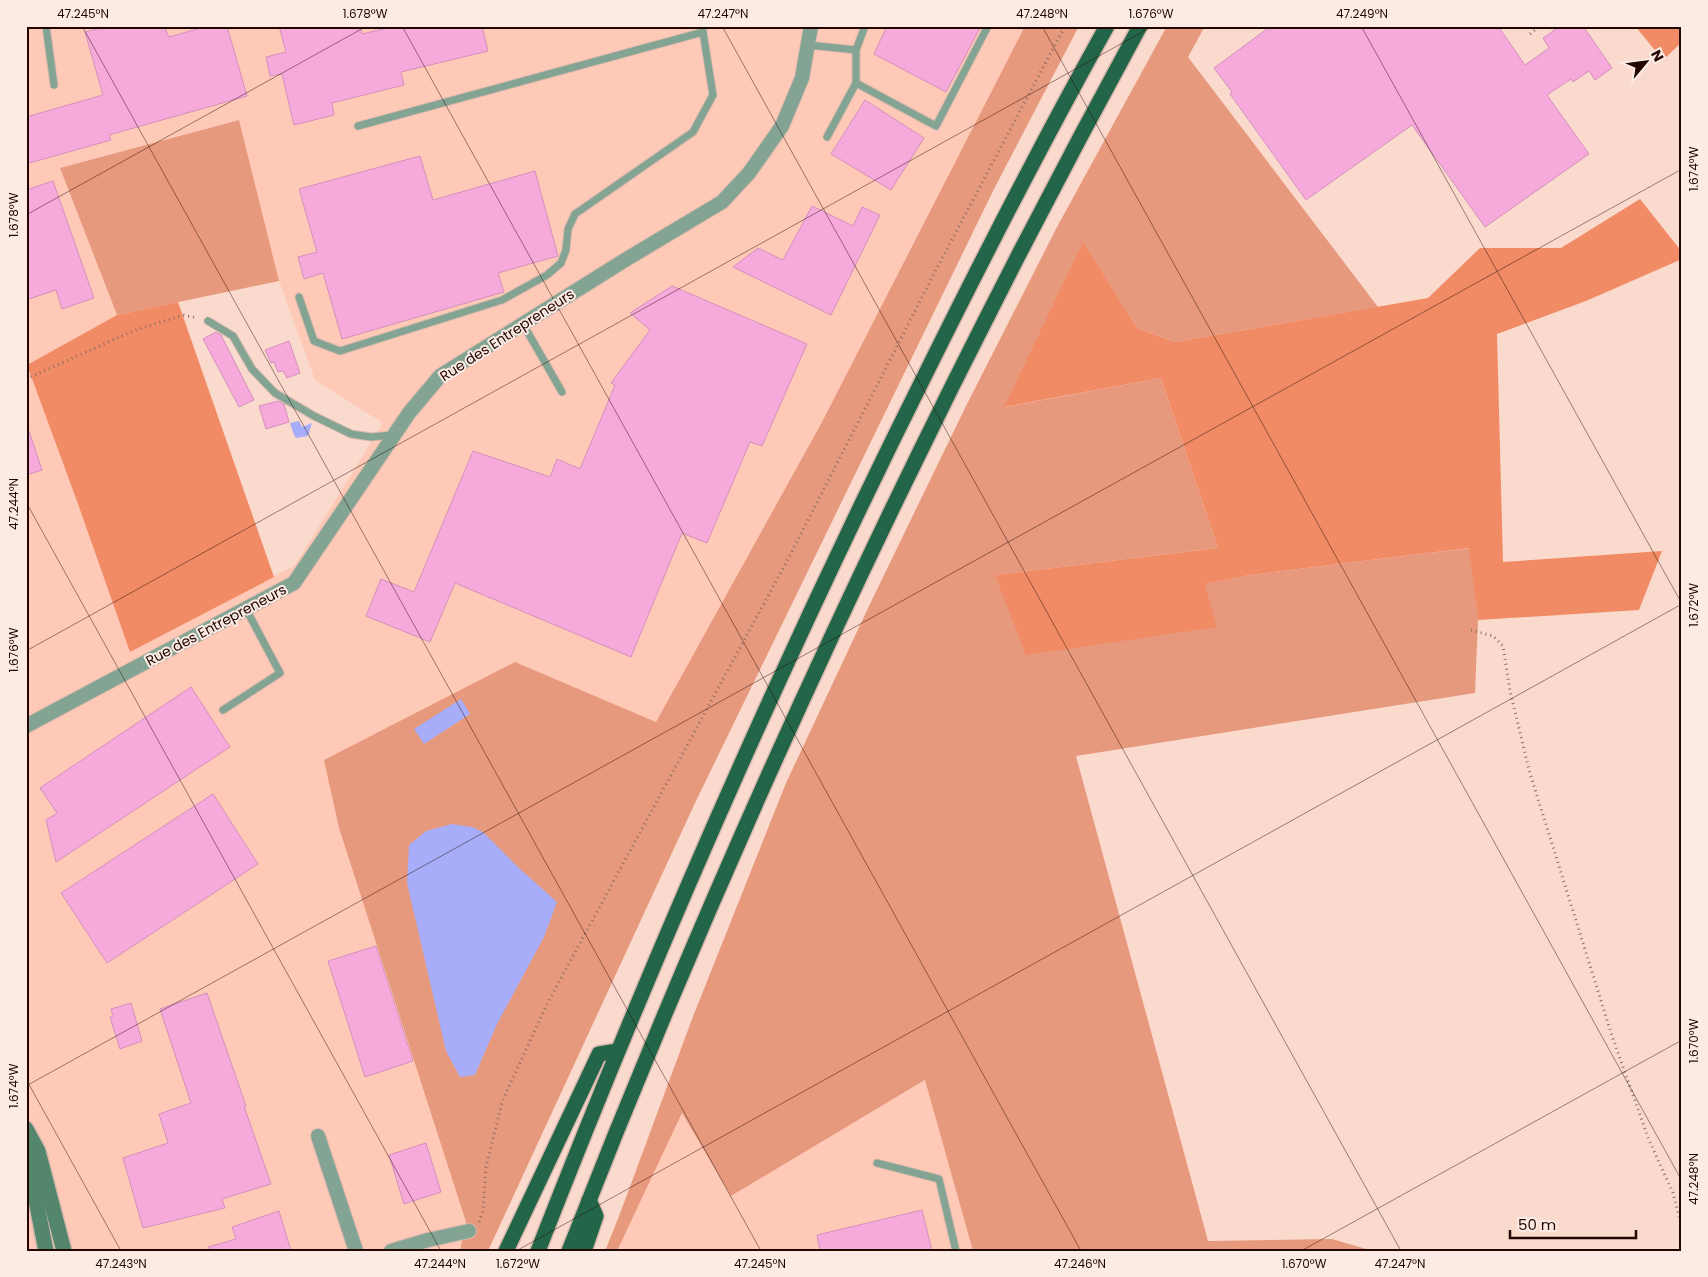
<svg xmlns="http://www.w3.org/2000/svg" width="1708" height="1277" viewBox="0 0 1708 1277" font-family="Poppins,sans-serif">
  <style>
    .built { fill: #fec9b6; fill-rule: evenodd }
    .green { fill: #e7997d }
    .forest { fill: #f18b65 }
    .water { fill: #a8adf9 }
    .building { fill: #f6aadb; stroke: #d490bc }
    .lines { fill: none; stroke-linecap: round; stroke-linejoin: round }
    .service-casing { stroke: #d8b8ad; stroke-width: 9 }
    .minor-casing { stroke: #d8b8ad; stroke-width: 16 }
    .secondary-casing { stroke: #d8b8ad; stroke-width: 18 }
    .trunk-casing { stroke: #d8b8ad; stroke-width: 18 }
    .path { stroke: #8c6e65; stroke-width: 3; stroke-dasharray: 1 4; stroke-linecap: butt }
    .service { stroke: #83a492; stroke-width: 7 }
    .minor { stroke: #83a492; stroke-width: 14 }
    .secondary { stroke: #53866c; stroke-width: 15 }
    .trunk { stroke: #236548; stroke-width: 15 }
    .ticks { fill: none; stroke: #220701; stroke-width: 1; stroke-opacity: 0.45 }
    .labels { text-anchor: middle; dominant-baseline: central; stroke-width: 4; stroke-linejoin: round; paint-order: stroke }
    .street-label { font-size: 14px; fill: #220701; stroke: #fcebe5 }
    .neatline { fill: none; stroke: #220701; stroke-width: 2 }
    .ticks-label { font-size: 12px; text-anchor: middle; fill: #220701 }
  </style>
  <rect width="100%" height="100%" fill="#fbdace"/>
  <g class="built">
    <path d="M26,26H1025L822,422L656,722L515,662L339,828L466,1222L460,1251H26ZM238,120L279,281L315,380L383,423L295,565L130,652L78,504L27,365L117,315L60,168Z"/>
    <polygon points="926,1080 973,1251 617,1251 682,1112 731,1196"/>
  </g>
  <g class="green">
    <polygon points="1025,26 1079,26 994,189 695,803 488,1251 460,1251 466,1222 339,828 324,760 515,662 656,722 822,422"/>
    <polygon points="1167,26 1205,26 1188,57 1378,307 1175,342 1137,328 1083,243 1005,407 1161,378 1218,548 995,575 1216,627 1204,584 1250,575 1470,548 1478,620 1475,693 1076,756 1208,1241 1332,1239 1373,1251 973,1251 925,1080 731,1196 682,1113 617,1251 605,1251 621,1211 692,1019 786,783 869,606 966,406 1057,227"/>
    <polygon points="239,120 279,281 117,315 60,168"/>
  </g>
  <g class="forest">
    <polygon points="1635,26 1682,26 1682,42 1663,60"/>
    <polygon points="1640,199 1682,252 1682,259 1586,301 1497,334 1503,562 1662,551 1639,610 1478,620 1469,548 1250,575 1205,584 1217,627 1026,655 995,575 1218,548 1161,378 1004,407 1083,242 1137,328 1175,342 1428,298 1480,248 1561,248"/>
    <polygon points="178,302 274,577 130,652 78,504 27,365 117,315"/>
  </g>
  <g class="water">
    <polygon points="299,421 302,427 312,423 308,436 296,438 294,435 290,423"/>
    <polygon points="461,699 470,714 424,744 414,729"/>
    <polygon points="452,824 472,827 483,832 520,869 557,902 544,937 497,1024 475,1075 460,1077 446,1051 407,883 409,845 426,831"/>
  </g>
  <g class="building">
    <polygon points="107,26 164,26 169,37 208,26 227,26 247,96 109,135 111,140 26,164 26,117 103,95 85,32"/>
    <polygon points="279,26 361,26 362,34 395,26 482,26 488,51 401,72 404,85 332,103 334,115 294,125 282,74 270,76 266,57 286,52"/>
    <polygon points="887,26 981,26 946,92 874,54"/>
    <polygon points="1271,26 1498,26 1525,65 1549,48 1543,38 1560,26 1583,26 1612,68 1595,80 1589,71 1573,82 1571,79 1547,95 1589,154 1485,227 1412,125 1306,200 1230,94 1232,92 1214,68"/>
    <polygon points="865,100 924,138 891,190 831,154"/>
    <polygon points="420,156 433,200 535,171 558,256 498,273 504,292 342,339 323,273 304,279 298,257 317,252 299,189"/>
    <polygon points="53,181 94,298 62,309 56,290 26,300 26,190"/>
    <polygon points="812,206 853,226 862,207 880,215 831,315 733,267 758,248 783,260"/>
    <polygon points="672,286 807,344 762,446 750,442 707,543 682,533 631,657 455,583 430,642 366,616 381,579 414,592 473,451 550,477 557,459 580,469 615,385 611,383 650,330 630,313"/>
    <polygon points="216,332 221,335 254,400 239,407 203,339"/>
    <polygon points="289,341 300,373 287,378 283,371 278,372 274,362 271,363 265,350"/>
    <polygon points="278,401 284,404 289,422 266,429 259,406"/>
    <polygon points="29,431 42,470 26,475 26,432"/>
    <polygon points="191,687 230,747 56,862 46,820 57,813 40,788"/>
    <polygon points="213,794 258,864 107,963 61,893"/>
    <polygon points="376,946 413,1061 365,1077 328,961"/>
    <polygon points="207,993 246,1106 244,1106 271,1184 222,1199 225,1208 143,1228 123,1158 168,1143 159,1114 191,1103 160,1009"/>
    <polygon points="131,1003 142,1041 120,1049 110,1017 113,1016 111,1009"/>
    <polygon points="426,1143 441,1192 404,1204 389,1155"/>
    <polygon points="922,1210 932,1251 820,1251 817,1235"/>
    <polygon points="279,1211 291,1251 209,1251 208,1247 236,1239 232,1227"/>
  </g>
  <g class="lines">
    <defs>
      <g id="service">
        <polyline points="46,26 54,85"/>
        <polyline points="865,26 856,50 856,83 936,126 988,26"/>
        <polyline points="808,45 856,50"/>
        <polyline points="358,126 703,32"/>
        <polyline points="827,137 856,83"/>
        <polyline points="299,297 314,341 340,351 502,300 547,275 561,263 566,250 568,229 575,214 693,132 713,95 702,26"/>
        <polyline points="208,321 233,336 252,369 275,393 314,416 351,434 371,437 393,435"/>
        <polyline points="523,324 562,392"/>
        <polyline points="223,710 280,673 246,609"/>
        <polyline points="877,1163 939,1179 956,1251"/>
      </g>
      <g id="minor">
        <polyline points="26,726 294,583 409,413 440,376 625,260 722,202 749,173 782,126 802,78 811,26"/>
        <polyline points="318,1136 356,1251"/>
        <polyline points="391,1251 428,1240 469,1231"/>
      </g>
      <g id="secondary">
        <polyline points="26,1129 38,1151 64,1251"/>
        <polyline points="26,1135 28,1160 46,1251"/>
      </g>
      <g id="trunk">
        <polyline points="506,1251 599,1054 617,1051"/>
        <path d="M538,1251C655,951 784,657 928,369C985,254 1044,139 1107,26"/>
        <path d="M569,1251C733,831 924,422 1140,26"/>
        <polyline points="584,1251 596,1216 589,1200"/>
      </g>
    </defs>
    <use href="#service" class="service-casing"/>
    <use href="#minor" class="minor-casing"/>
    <use href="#secondary" class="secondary-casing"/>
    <use href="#trunk" class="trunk-casing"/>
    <g class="path">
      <polyline points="1530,34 1540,26"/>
      <polyline points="26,379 133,331 183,315 197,318"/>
      <polyline points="1471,630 1493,636 1503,646 1510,691 1529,770 1612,1036 1649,1140 1673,1193 1682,1227"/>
      <polyline points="479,1222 483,1211 486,1167 502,1102 546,1006 787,561 938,266 1065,26"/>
    </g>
    <use href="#service" class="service"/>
    <use href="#minor" class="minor"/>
    <use href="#secondary" class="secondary"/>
    <use href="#trunk" class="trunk"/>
  </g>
  <path class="ticks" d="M82,26L761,1251M402,26L1081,1251M722,26L1401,1251M1042,26L1682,1181M1361,26L1682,604M1681,26L1682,27M26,215L367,26M26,502L441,1251M26,651L1153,26M26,1079L121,1251M26,1086L1682,169M516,1251L1682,604M1301,1251L1682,1040"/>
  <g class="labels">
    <g class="street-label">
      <text transform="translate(507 335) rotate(-33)">Rue des Entrepreneurs</text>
      <text transform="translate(216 625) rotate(-28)">Rue des Entrepreneurs</text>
    </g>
  </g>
  <rect width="1708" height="1277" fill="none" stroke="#fcebe5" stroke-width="55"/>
  <g transform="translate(1646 62) rotate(61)" stroke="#fcebe5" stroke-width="4" paint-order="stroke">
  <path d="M0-4L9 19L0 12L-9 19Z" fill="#220701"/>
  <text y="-8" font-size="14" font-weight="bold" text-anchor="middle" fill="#220701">N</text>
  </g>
  <path d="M1510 1230v8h126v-8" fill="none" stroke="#220701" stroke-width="2.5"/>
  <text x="1518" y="1230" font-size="15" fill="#220701" stroke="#fcebe5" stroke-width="4" paint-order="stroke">50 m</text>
  <rect x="28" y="28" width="1652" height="1222" class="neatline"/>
  <g class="ticks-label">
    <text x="83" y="18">47.245°N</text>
    <text x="365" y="18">1.678°W</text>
    <text x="723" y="18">47.247°N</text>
    <text x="1042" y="18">47.248°N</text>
    <text x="1151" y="18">1.676°W</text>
    <text x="1362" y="18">47.249°N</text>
    <text transform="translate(1694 169) rotate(-90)" y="4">1.674°W</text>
    <text transform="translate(14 215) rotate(-90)" y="4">1.678°W</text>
    <text transform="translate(14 504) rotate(-90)" y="4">47.244°N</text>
    <text transform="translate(1694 605) rotate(-90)" y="4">1.672°W</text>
    <text transform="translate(14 650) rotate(-90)" y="4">1.676°W</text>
    <text transform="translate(1694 1041) rotate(-90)" y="4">1.670°W</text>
    <text transform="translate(14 1086) rotate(-90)" y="4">1.674°W</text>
    <text transform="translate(1694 1179) rotate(-90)" y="4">47.248°N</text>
    <text x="121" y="1268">47.243°N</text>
    <text x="440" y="1268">47.244°N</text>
    <text x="518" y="1268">1.672°W</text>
    <text x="760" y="1268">47.245°N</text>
    <text x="1080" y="1268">47.246°N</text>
    <text x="1304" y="1268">1.670°W</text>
    <text x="1400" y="1268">47.247°N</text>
  </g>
</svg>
